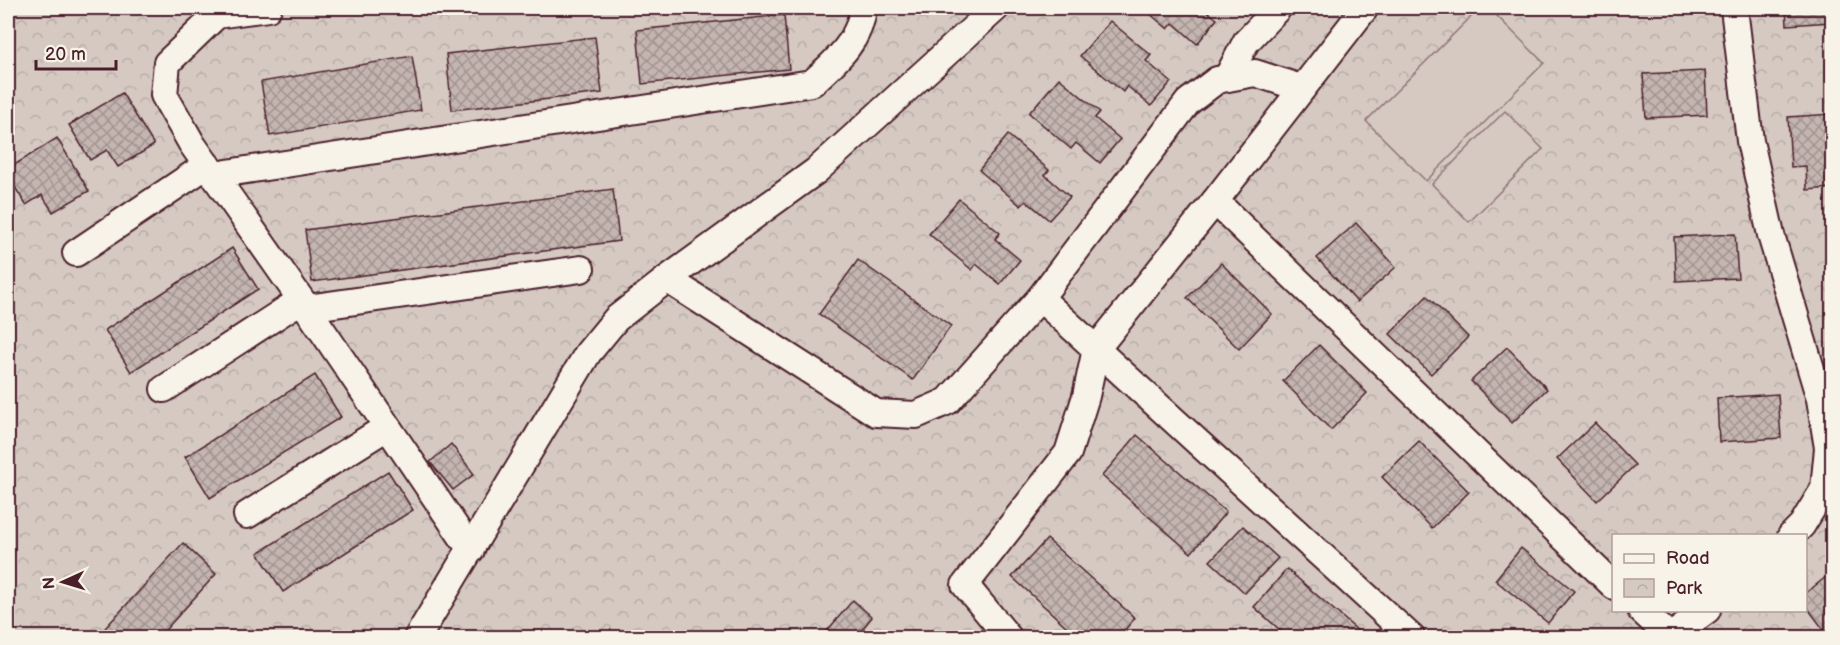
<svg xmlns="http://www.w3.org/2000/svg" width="1840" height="645" viewBox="0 0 1840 645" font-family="'Balsamiq Sans',sans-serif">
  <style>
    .park { fill: url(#park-crowns); stroke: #907476; stroke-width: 1.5; fill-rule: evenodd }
    .pitch { fill: #d5c9c2; stroke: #907476; stroke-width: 1.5 }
    .building { fill: url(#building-cross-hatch); stroke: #4a1f2b; stroke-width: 1.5 }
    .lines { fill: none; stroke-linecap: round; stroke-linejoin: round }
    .minor-casing { stroke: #4a1f2b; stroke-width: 30 }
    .minor { stroke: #f7f3e8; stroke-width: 26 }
  </style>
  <defs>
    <pattern id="park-crowns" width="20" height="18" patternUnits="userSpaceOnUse" patternTransform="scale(1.5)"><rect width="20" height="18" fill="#d5c9c2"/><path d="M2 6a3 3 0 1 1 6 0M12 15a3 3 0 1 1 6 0" fill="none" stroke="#b8aca7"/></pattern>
    <pattern id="building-cross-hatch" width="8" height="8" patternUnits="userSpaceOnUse" patternTransform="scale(1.5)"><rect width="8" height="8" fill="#c4b5b0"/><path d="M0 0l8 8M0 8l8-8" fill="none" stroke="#a1938f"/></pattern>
  </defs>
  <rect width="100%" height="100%" fill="#ece6dd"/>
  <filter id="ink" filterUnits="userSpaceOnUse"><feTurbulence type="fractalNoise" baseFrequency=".0167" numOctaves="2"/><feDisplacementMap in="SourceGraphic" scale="12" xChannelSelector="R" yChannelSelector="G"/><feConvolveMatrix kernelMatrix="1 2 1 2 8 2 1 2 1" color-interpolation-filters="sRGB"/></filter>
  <g filter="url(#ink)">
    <path class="park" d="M8,8H1832V637H8ZM1614,536H1806V610H1614Z"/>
    <g class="pitch">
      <polygon points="1480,8 1489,8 1544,63 1426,181 1366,121"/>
      <polygon points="1505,111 1543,149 1469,222 1432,184"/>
    </g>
    <g class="building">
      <polygon points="1143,8 1203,8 1217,19 1197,44 1173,23 1168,29"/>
      <polygon points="1786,8 1832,8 1832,22 1787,25"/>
      <polygon points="784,15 789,69 642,84 637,30"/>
      <polygon points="1110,21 1151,55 1146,61 1171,82 1151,106 1127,86 1123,92 1080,56"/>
      <polygon points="595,37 602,93 452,110 446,54"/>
      <polygon points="412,56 421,110 270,136 261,82"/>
      <polygon points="1705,71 1707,115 1646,118 1643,74"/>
      <polygon points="1059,78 1100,112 1095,118 1120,139 1100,163 1076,143 1071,149 1029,113"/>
      <polygon points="122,93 154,145 118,167 107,150 90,160 69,125"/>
      <polygon points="1832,114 1832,188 1807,190 1806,166 1791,167 1788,117"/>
      <polygon points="1008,135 1049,170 1045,175 1070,197 1049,220 1026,201 1021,206 979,170"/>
      <polygon points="57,138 89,191 53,212 42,195 26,205 8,176 8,169"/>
      <polygon points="613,189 619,241 312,282 305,230"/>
      <polygon points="959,199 1000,233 995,239 1020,260 1000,284 976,264 972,270 929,234"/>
      <polygon points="1356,223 1396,267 1357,302 1317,258"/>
      <polygon points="1735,234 1738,278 1676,281 1674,237"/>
      <polygon points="232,248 258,289 131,372 105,330"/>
      <polygon points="858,260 951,326 913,380 819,314"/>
      <polygon points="1221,263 1272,314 1239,349 1187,298"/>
      <polygon points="1427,296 1468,337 1431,374 1390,334"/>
      <polygon points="1319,345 1367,393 1331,430 1283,381"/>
      <polygon points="1507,347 1547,389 1512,423 1471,381"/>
      <polygon points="315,375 341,417 210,498 185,457"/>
      <polygon points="1778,394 1781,438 1719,442 1717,398"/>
      <polygon points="1595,423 1635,465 1597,501 1557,459"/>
      <polygon points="1137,435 1226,512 1191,553 1102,476"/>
      <polygon points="1419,441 1469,492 1432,528 1382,477"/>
      <polygon points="451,444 474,474 453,490 430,462"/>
      <polygon points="388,471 413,510 283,592 258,553"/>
      <polygon points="1243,526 1278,558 1245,593 1210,561"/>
      <polygon points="1047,539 1135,618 1118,638 1079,638 1012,577"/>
      <polygon points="183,543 216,574 158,638 96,638"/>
      <polygon points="1521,548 1574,591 1548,623 1495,580"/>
      <polygon points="1287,569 1366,638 1289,638 1254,607"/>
      <polygon points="1832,572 1832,638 1830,638 1806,606 1806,593"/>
      <polygon points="853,600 872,617 855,638 821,638"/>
    </g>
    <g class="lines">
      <defs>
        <g id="minor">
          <polyline points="224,8 167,63 164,95 192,144 307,308 471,550"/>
          <polyline points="1734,8 1750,141 1771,235 1820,399 1828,448 1824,489 1802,525 1791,536"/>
          <polyline points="216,15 268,8"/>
          <polyline points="1227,78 1246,42 1278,8"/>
          <path d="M214,175L812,83C836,61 860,41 863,8"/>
          <polyline points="1215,201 1614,586"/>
          <polyline points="76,253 207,165"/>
          <polyline points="667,279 816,171 996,8"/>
          <polyline points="1040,298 1412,638"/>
          <polyline points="307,308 581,269"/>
          <polyline points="164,389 301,300"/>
          <polyline points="247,515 387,427"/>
          <polyline points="1641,610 1671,638"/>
          <polyline points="1670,637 1707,610"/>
          <polyline points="417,638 588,353 616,319 667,279 876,413 916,415 948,401 1040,298 1188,102 1217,80 1255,73 1301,88"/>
          <polyline points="1009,638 965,585 1068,453 1086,396 1096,349 1215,201 1365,8"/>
        </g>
      </defs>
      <use href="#minor" class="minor-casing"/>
      <use href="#minor" class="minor"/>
    </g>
  </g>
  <rect width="1840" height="645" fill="none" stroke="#f7f3e8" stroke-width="30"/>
  <rect x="15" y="15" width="1810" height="615" fill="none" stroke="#4a1f2b" stroke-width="2" filter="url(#ink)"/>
  <rect x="1612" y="534" width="195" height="78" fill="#f7f3e8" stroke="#b29e9c" stroke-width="1.5"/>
  <rect x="1624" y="554" width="30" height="9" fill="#f7f3e8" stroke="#b29e9c" stroke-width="1.5"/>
  <text x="1666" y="564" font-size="18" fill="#4a1f2b">Road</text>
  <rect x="1624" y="579" width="30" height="18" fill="url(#park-crowns)" stroke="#b29e9c" stroke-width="1.5"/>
  <text x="1666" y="594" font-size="18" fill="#4a1f2b">Park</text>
  <g transform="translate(63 582) rotate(266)" stroke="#f7f3e8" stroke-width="4.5" paint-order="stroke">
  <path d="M0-4.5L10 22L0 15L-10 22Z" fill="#4a1f2b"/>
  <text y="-9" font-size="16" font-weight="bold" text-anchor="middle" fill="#4a1f2b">N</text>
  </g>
  <path d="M36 60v9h80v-9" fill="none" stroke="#4a1f2b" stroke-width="3"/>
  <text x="45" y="60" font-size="18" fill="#4a1f2b" stroke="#f7f3e8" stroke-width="4.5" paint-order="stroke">20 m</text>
</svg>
